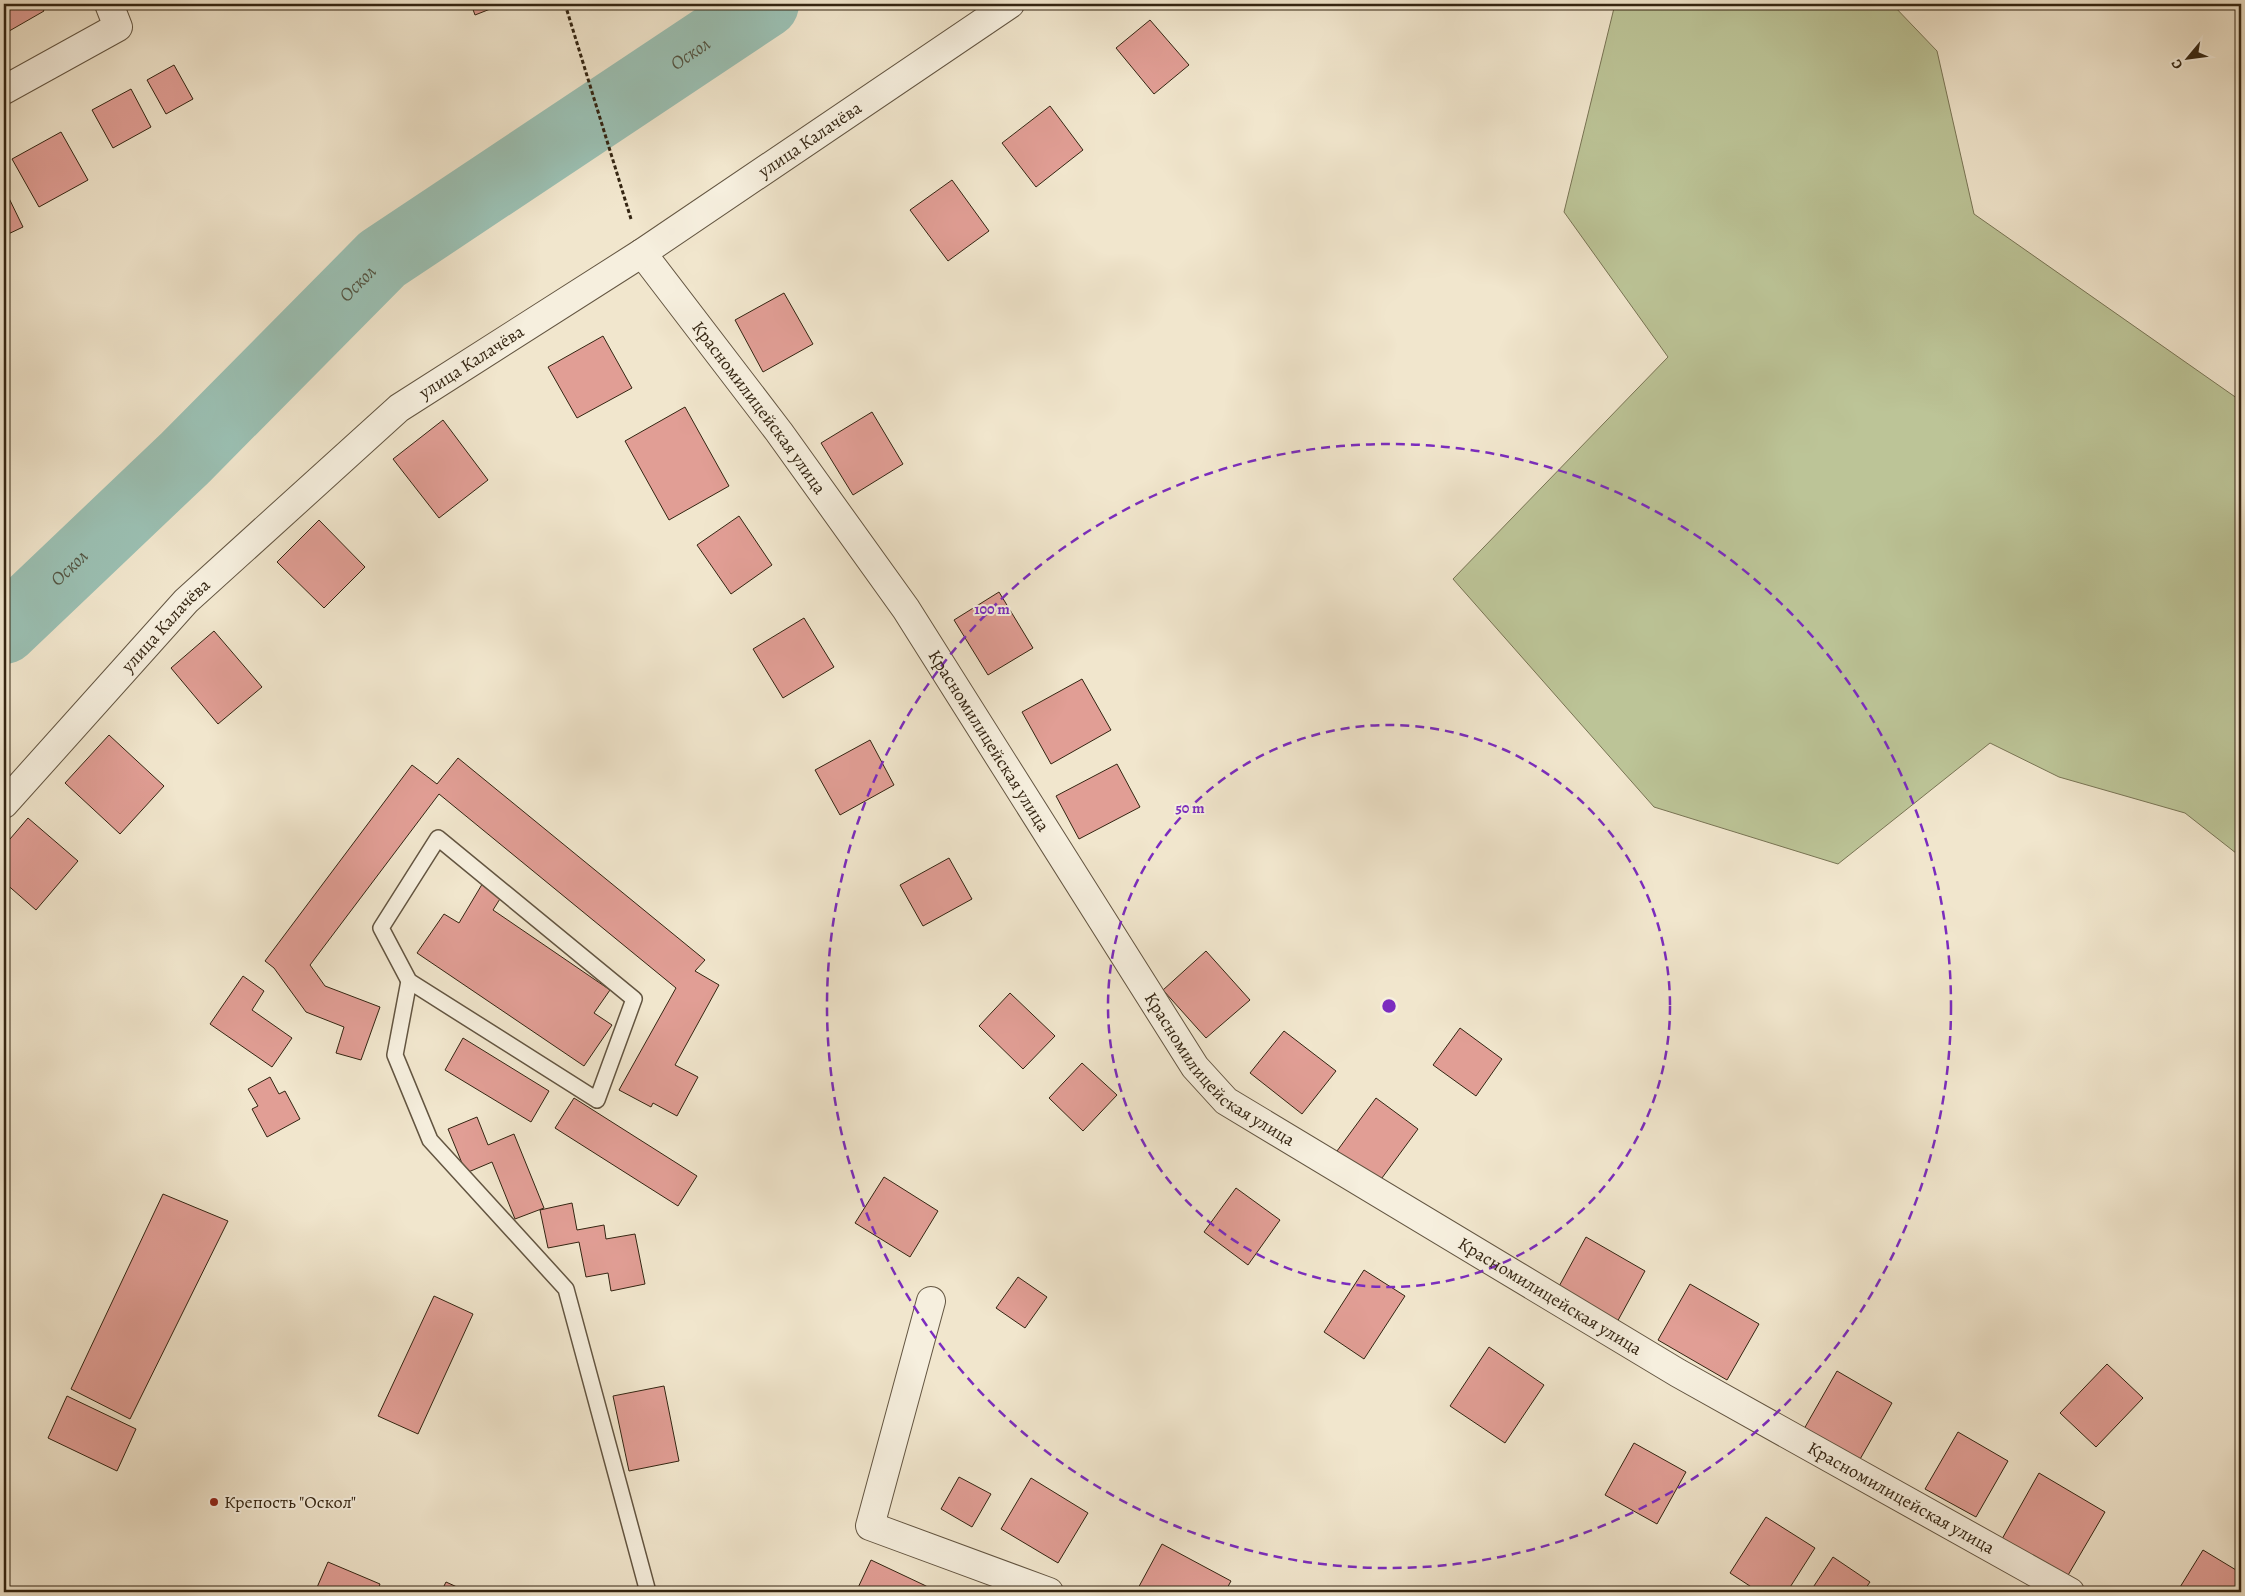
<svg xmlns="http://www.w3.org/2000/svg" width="2245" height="1596" viewBox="0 0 2245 1596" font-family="Alegreya,serif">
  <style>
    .green { fill: #bcc497; stroke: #787454 }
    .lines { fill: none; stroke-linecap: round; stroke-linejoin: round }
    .river { stroke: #9bc0b3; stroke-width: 68 }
    .building { fill: #e19e95; stroke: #342512 }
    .service-casing { stroke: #635541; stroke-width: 18 }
    .minor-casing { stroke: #635541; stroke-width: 30 }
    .path { stroke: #342512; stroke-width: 3; stroke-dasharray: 4 2.5; stroke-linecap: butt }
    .service { stroke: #f6efde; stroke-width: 15 }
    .minor { stroke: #f6efde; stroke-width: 28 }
    .ring { fill: none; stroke: #7b2cbf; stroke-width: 2.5; stroke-dasharray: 9 6 }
    .poi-dot { fill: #8f2418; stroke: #f6efde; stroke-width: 2 }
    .labels { text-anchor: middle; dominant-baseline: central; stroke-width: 4; stroke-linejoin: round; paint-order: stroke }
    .street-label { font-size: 18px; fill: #342512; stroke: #f6efde }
    .poi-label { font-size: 18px; fill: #342512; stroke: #f6efde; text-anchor: start }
    .water-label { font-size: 19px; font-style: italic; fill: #535442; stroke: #f6efde }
    .centre { fill: #7b2cbf; stroke: #f6efde; stroke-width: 2.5 }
    .ring-label { font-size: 15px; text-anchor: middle; font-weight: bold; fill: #7b2cbf; stroke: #f6efde; stroke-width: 4; stroke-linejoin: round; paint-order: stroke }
  </style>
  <rect width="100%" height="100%" fill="#f1e6cd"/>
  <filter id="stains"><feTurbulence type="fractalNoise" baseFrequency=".004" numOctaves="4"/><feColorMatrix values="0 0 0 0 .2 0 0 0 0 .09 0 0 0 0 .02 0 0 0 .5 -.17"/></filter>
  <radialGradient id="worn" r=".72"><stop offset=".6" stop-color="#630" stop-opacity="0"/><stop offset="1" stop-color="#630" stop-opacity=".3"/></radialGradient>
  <polygon class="green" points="1615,4 1892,4 1937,51 1974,214 2241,401 2241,857 2185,813 2059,777 1990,743 1838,864 1654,807 1453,579 1668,357 1564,212"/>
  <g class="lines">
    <path class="river" id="s1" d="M4,630L185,458L382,259L765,4"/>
  </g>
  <g class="building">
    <polygon points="4,4 40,4 44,11 4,34"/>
    <polygon points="471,4 503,4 475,15"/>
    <polygon points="1150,20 1189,65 1154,94 1116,48"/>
    <polygon points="174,65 193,99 166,114 147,80"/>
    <polygon points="131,89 151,127 113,148 92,110"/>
    <polygon points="1050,106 1083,150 1036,187 1002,143"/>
    <polygon points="61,132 88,180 39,207 12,159"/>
    <polygon points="952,180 989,231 948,261 910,210"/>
    <polygon points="4,188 23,227 4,236"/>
    <polygon points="784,293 813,344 763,372 735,320"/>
    <polygon points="603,336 632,388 577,418 548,367"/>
    <polygon points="685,407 729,486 669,520 625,441"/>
    <polygon points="872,412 903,464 853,495 821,443"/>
    <polygon points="443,420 488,480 439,518 393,459"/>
    <polygon points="739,516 772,565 731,594 697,545"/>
    <polygon points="319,520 365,567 324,608 277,562"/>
    <polygon points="999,592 1033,648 988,675 954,620"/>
    <polygon points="804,618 834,667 783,698 753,649"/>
    <polygon points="214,631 262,687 218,724 171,668"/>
    <polygon points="1082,679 1111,730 1051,764 1022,712"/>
    <polygon points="109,735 164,786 120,834 65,783"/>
    <polygon points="870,740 894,785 840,815 815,770"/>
    <polygon points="458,758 705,960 695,971 719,985 675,1065 698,1077 677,1116 653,1103 651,1107 619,1090 676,988 439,794 310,965 325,986 380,1007 361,1060 336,1053 344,1027 306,1012 274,968 265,961 412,765 437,784"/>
    <polygon points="1117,764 1140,807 1079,839 1056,796"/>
    <polygon points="28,818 78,861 36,910 4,882 4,846"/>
    <polygon points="949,858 972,899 923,926 900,885"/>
    <polygon points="484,881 503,894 493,910 610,990 594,1013 612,1025 584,1066 417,953 444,914 459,923"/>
    <polygon points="1206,951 1250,1000 1206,1038 1163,990"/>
    <polygon points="243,976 264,991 252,1010 292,1038 272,1067 210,1024"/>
    <polygon points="1010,993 1055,1036 1023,1069 979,1026"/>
    <polygon points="1460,1028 1502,1059 1476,1096 1433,1065"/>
    <polygon points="1284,1031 1336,1071 1302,1114 1250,1073"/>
    <polygon points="463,1038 549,1091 531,1122 445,1070"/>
    <polygon points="1082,1063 1117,1095 1083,1131 1049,1098"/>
    <polygon points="270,1077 279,1094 285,1091 300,1119 267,1137 252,1109 258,1106 248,1089"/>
    <polygon points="574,1098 697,1176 678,1206 555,1128"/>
    <polygon points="1376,1098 1418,1129 1379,1182 1337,1151"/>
    <polygon points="477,1117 488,1145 514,1134 544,1208 515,1219 492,1162 466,1173 448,1129"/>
    <polygon points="884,1177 938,1211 910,1257 855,1223"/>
    <polygon points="1236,1188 1280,1220 1248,1265 1204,1232"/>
    <polygon points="163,1194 228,1221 130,1419 71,1389"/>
    <polygon points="572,1203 577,1230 604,1225 606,1239 635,1234 645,1284 611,1291 608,1273 586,1277 579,1242 548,1248 540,1210"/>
    <polygon points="1586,1237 1645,1271 1616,1324 1557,1290"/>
    <polygon points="1364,1270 1405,1296 1364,1359 1324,1332"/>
    <polygon points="1018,1277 1047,1297 1025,1328 996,1308"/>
    <polygon points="1690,1284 1759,1324 1727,1380 1658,1340"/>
    <polygon points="434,1296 473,1314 418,1434 378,1416"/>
    <polygon points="1489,1347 1544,1385 1505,1443 1450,1406"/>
    <polygon points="2107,1364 2143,1398 2096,1447 2060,1413"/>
    <polygon points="1837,1371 1892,1403 1859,1461 1804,1429"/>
    <polygon points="664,1386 679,1461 629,1471 613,1396"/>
    <polygon points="67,1396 136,1429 117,1471 48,1438"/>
    <polygon points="1958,1432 2008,1461 1976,1517 1925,1489"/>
    <polygon points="1634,1443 1686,1472 1657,1524 1605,1495"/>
    <polygon points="2039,1473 2105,1512 2067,1577 2002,1539"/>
    <polygon points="959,1477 991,1494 972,1527 941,1509"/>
    <polygon points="1031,1478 1088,1513 1058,1563 1001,1529"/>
    <polygon points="1766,1517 1815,1548 1787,1592 1759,1592 1730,1573"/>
    <polygon points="1162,1544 1231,1581 1225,1592 1136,1592"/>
    <polygon points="2203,1550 2241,1573 2241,1592 2177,1592"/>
    <polygon points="1833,1557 1870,1582 1863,1592 1810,1592"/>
    <polygon points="871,1560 924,1585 937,1592 856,1592"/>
    <polygon points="328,1562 380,1584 377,1592 315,1592"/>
    <polygon points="446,1582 468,1592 441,1592"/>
  </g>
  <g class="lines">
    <defs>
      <g id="service">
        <polygon points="438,838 634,999 597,1100 409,981 381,928"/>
        <polyline points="409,981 395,1055 430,1140 566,1289 648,1592"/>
      </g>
      <g id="minor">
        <polyline points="4,90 118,27 109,4"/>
        <path id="s2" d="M642,253L779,432L906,609L1195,1067L1226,1101L1678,1373L2070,1592"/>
        <path id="s3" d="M4,804L186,601L399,408L642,253L1010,4"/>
        <polyline points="931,1301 870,1526 1049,1592"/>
      </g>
    </defs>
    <use href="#service" class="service-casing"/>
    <use href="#minor" class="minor-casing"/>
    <polyline class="path" points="565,4 631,219"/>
    <use href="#service" class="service"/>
    <use href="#minor" class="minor"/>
  </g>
  <g class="ring">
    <circle cx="1389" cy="1006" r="281"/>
    <circle cx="1389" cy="1006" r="562"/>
  </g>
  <circle class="poi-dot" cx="214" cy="1502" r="5"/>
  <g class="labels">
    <g class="street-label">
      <text stroke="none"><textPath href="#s3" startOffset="1051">улица Калачёва</textPath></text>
      <text stroke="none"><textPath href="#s3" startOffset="646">улица Калачёва</textPath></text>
      <text stroke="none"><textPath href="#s2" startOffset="194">Красномилицейская улица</textPath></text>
      <text stroke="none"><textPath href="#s3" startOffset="241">улица Калачёва</textPath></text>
      <text stroke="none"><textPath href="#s2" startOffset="599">Красномилицейская улица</textPath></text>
      <text stroke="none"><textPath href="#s2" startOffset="1004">Красномилицейская улица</textPath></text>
      <text stroke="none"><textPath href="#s2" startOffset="1409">Красномилицейская улица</textPath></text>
      <text stroke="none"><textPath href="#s2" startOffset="1814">Красномилицейская улица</textPath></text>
    </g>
    <g class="poi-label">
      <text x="224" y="1502">Крепость "Оскол"</text>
    </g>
    <g class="water-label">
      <text stroke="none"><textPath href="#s1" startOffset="900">Оскол</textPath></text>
      <text stroke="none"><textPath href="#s1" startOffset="495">Оскол</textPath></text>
      <text stroke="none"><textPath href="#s1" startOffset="90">Оскол</textPath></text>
    </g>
  </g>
  <circle cx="1389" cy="1006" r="8" class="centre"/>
  <g class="ring-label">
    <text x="992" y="614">100 m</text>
    <text x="1190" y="813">50 m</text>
  </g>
  <rect width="2245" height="1596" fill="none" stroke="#f1e6cd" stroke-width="20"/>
  <rect x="5" y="5" width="2235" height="1586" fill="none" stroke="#342512" stroke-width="2.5"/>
  <rect x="10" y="10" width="2225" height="1576" fill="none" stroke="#342512"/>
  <g transform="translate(2188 58) rotate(241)" stroke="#f6efde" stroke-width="4" paint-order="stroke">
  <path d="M0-4L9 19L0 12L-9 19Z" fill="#342512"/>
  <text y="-8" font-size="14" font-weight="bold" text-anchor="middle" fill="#342512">С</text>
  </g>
  <rect width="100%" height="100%" filter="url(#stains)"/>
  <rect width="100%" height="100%" fill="url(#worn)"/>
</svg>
